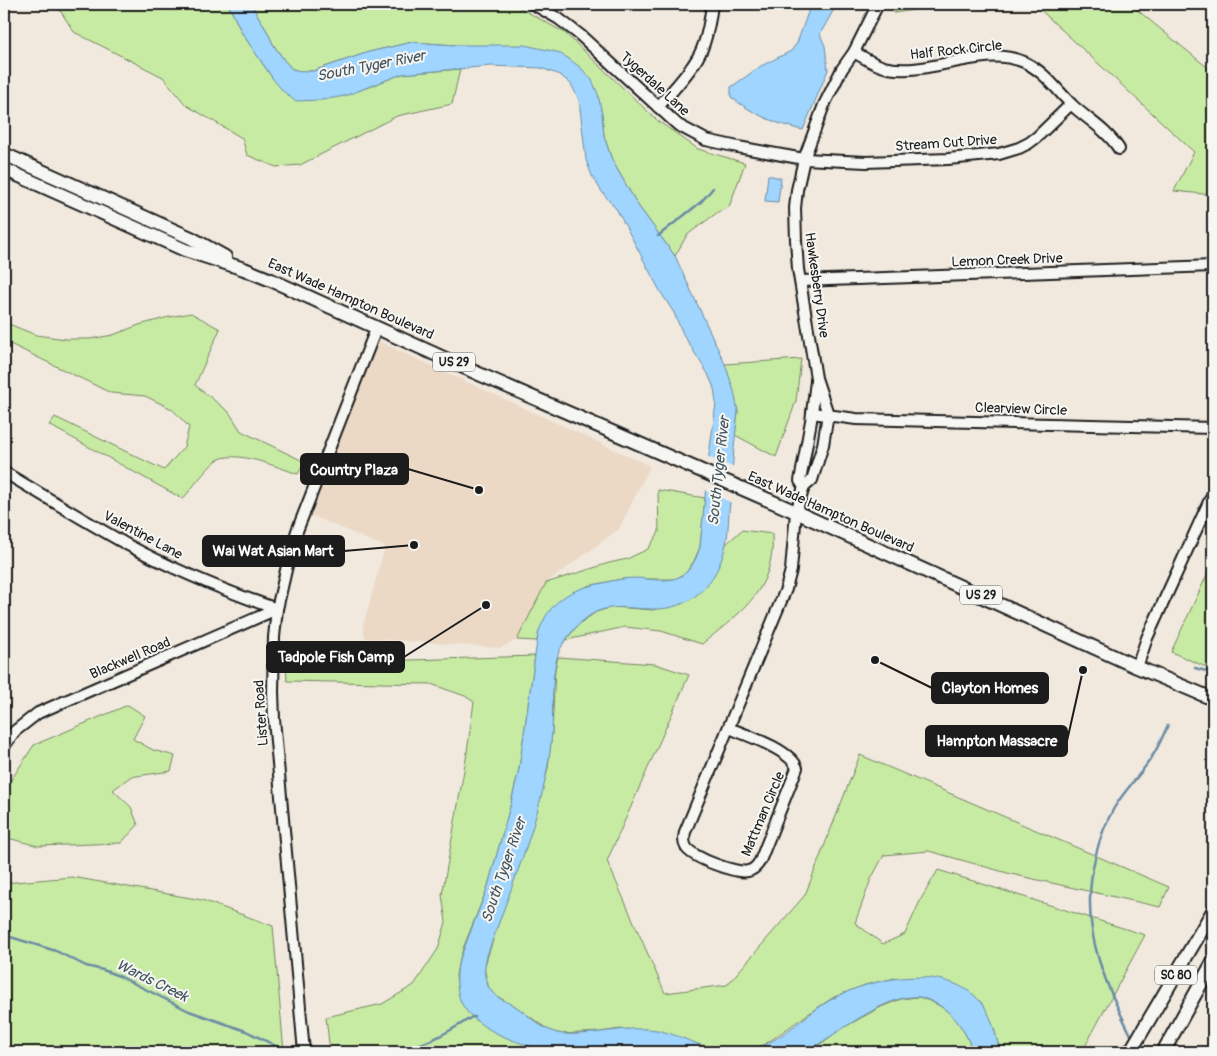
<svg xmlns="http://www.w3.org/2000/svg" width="1217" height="1056" viewBox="0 0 1217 1056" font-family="Pangolin,sans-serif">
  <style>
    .built { fill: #ebd9c6 }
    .green { fill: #c8eba4; stroke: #728460 }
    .water { fill: #9fd5fe; stroke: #6b8ba4 }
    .pier { fill: #f1e9de }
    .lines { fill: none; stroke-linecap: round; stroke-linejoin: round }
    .stream { stroke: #6b8ba4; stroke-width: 2.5 }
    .minor-casing { stroke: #1c1c1c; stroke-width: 14 }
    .major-casing { stroke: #1c1c1c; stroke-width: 16 }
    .minor { stroke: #f6f6f2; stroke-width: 10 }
    .major { stroke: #f6f6f2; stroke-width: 12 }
    .labels { text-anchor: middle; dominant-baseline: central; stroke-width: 4; stroke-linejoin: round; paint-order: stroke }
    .shield { fill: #f6f6f2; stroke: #5d5d5c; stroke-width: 1 }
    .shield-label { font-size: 12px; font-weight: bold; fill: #1c1c1c }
    .street-label { font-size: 14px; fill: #1c1c1c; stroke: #f6f6f2 }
    .water-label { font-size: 15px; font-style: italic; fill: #435460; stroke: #f6f6f2 }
    .leader { fill: none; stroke: #1c1c1c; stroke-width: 2 }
    .callout-dot { fill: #1c1c1c; stroke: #f6f6f2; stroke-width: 2 }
    .callout { fill: #1c1c1c; stroke: #1c1c1c; stroke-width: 2 }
    .callout-label { font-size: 15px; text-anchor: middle; font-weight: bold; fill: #fff }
  </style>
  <rect width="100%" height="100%" fill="#f1e9de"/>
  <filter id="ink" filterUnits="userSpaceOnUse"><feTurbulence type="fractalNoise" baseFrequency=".02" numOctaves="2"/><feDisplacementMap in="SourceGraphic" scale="10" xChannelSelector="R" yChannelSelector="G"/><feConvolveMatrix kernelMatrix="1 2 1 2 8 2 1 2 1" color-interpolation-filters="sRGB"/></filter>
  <g filter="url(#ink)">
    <polygon class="built" points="376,340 650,466 619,529 546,583 517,640 500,648 365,638 363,626 385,547 311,515 337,443"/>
    <g class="green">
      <polygon points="56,4 228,4 242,33 273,79 345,96 402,74 460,69 452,104 397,116 300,165 276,167 247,155 242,138 186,105 163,77 74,32"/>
      <polygon points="251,4 513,4 565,33 658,121 698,149 745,163 729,207 718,212 687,235 675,256 637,204 612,160 604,136 602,114 592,80 455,45 412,42 369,52 313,71 300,71 292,69 284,60 273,44 267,31"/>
      <polygon points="899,4 952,4 894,13"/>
      <polygon points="1034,4 1130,4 1213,72 1213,195 1174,191 1194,152"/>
      <path d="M191,313L220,329L195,385L229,412L241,431L305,462L298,474C279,468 234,448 216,461C207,468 191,489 183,499L49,425L55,417L164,470L184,447L189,427L172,409L145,396L111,393L4,341V322L36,335L66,339H90L113,335L139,325L169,317Z"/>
      <polygon points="801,359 796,401 776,457 735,435 738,412 725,364"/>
      <polygon points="658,490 705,498 700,547 694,561 685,574 675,579 622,579 587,586 538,634 537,641 517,640 546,583 609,563 627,559 648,549 659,532"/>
      <path d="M742,530L772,534C772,542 773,550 771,558C764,599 732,619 702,644L661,631L625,627L566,640L579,624L596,612L613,607L654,610L717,569L726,544Z"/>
      <polygon points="1213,562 1213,670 1171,652"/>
      <polygon points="535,656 519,769 511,803 488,886 464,946 458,964 456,976 458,990 485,1026 535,1049 555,1052 330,1052 326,1017 382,1004 414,985 438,949 446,922 442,895 466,759 474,702 465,696 431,684 287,681 286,664"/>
      <polygon points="558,657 655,664 689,675 607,861 665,993 727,985 805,895 860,755 1169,887 1160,907 1011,874 929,851 884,855 871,879 855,923 883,944 905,934 921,899 938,870 1145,935 1082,1052 1000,1052 994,1028 895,978 865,985 834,997 808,1014 764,1045 741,1052 718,1051 658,1031 621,1029 600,1032 562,1034 550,1031 515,1006 498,997 489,989 484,968 502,912 528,841 548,768 552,732 555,669"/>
      <polygon points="128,705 145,716 133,739 153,750 175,756 171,771 130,777 113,790 131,807 138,825 121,843 38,846 4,837 4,796 7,786 34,745"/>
      <polygon points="72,877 202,900 273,926 284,1052 4,1052 4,883"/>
      <path d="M918,997C949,1006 962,1022 973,1052H805L822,1043L841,1029L881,1007L901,999Z"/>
    </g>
    <g class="water">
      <path d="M228,4H251L267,31L273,44L284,60L292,69L300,71H313L369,52L412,42L455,45H524L557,52L568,58L581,68L592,80L598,94L602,114L604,136L612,160L637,204L675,256L725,364L734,391L738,412C734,442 732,472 730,502C728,516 729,531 726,544C718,582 692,611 651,609C633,609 613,604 596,612C582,619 572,631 563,644C549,666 554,706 552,732C547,808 511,885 487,956C484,967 483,979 490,989C495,998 506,1001 515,1006C527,1013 538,1027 552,1031C555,1033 559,1033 563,1034C594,1036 625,1025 657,1030C685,1036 711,1054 740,1052C774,1050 805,1013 834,998C875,976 952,962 984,1006C993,1019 996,1037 1000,1052H973C966,1032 956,1015 937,1004C931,1001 925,998 919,997C886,993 834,1037 805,1052H555C527,1047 474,1031 461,1002C456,990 456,977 458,964L488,886L511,803L519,769L538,634C549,601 569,589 603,583C614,580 625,578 637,578C652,579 673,584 685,573C693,567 697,556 700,547L709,455L716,403L714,388L708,374L683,334L674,313L660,291L617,210L602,192L592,176L586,160L579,100L571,84L560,75L541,68L491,66L402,74L345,96L322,100L295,101L283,91L273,79L242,33Z"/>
      <path d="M811,4H837L820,34L825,46L828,70L803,130C777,125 751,113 731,97V87L761,66L791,51L797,43Z"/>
      <polygon points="768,175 781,178 778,202 765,201"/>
    </g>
    <polygon class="pier" points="706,456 735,468 732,503 704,490"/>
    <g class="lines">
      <g class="stream">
        <polyline points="658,236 701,202 713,188"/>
        <polyline points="1195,668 1213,673"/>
        <polyline points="4,935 56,951 86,966 103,970 119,976 189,1011 246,1031 288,1052"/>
        <path d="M1133,1039C1102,977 1078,925 1096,854C1100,838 1106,822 1114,808C1125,789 1142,774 1153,755C1159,746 1163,735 1168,725"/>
        <path d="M383,1052C421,1048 441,1037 472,1017H475"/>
      </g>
      <defs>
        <g id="minor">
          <polyline points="533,4 559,19 580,35 678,125 706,140 738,147 804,159 866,162 948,159 999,154 1019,148 1029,143 1037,137 1071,104"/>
          <path d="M854,52C864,58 876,66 888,68C932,76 982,44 1024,62C1044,71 1057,90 1072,105C1087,119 1108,131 1119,149"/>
          <path d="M658,107C672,91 688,75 698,57C707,42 710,21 712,4"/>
          <polyline points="801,281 1213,266"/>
          <polyline points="812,413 856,419 1213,428"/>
          <path d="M4,472C44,496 85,521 126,544C174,570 225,591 277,609"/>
          <polyline points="804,487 800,481 811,421 816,381"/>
          <polyline points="1137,667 1147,638 1213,493"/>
          <path d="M729,728C746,735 791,750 797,768L760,861C757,866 754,870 748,871C737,874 692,858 686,847C683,842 684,837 685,832L786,589L791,570L796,512L804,487L812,480L823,445L828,414L816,378L798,269L796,240L795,208L797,190L804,159L824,105L842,69L854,52L878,4"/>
          <polyline points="4,746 15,731 38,713 277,609"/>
          <polyline points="304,1052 274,719 273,692 274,637 277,609 289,557 297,531 376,329"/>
        </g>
        <g id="major">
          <polyline points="4,154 191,238 225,257"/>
          <polyline points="4,169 185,250 244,269 271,280 479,374 796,512 1137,667 1213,699"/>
          <polyline points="1130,1052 1213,911"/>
          <polyline points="1163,1052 1213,962"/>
        </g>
      </defs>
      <use href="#minor" class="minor-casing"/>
      <use href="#major" class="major-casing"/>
      <use href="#minor" class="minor"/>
      <use href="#major" class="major"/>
    </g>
  </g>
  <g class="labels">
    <g class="shield">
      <rect x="433" y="352.5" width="42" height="19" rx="4"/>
      <rect x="960" y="585.5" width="42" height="19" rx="4"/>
      <rect x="1155" y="965.5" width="42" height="19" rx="4"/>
    </g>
    <g class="shield-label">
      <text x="454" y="362">US 29</text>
      <text x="981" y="595">US 29</text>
      <text x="1176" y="975">SC 80</text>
    </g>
    <g class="street-label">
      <text transform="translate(956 50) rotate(-6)">Half Rock Circle</text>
      <text transform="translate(655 84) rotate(42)">Tygerdale Lane</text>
      <text transform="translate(946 143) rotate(-4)">Stream Cut Drive</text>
      <text transform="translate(1007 260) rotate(-2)">Lemon Creek Drive</text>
      <text transform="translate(817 285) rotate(82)">Hawkesberry Drive</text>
      <text transform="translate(351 299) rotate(24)">East Wade Hampton Boulevard</text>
      <text transform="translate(1021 409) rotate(2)">Clearview Circle</text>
      <text transform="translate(831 512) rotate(24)">East Wade Hampton Boulevard</text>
      <text transform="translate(143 535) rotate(28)">Valentine Lane</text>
      <text transform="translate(130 658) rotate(-23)">Blackwell Road</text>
      <text transform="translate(261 713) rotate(-94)">Lister Road</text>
      <text transform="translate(763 814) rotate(-67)">Mattman Circle</text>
    </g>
    <g class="water-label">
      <text transform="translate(371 66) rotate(-11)">South Tyger River</text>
      <text transform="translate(719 471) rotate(-84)">South Tyger River</text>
      <text transform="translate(504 870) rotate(-71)">South Tyger River</text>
      <text transform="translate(152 981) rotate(26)">Wards Creek</text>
    </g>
  </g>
  <path class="leader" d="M479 490L408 469M414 545L344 551M486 605L404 657M875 660L932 688M1083 670L1067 741"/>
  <g class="callout-dot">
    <circle cx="479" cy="490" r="5"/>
    <circle cx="414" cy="545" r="5"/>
    <circle cx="486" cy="605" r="5"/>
    <circle cx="875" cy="660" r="5"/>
    <circle cx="1083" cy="670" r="5"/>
  </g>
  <g class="callout">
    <rect x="301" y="454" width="107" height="30" rx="5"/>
    <rect x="203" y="536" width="141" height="30" rx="5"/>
    <rect x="267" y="642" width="137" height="30" rx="5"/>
    <rect x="932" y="673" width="116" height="30" rx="5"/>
    <rect x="926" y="726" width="141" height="30" rx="5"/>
  </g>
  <g class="callout-label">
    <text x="354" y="475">Country Plaza</text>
    <text x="273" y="556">Wai Wat Asian Mart</text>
    <text x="336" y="662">Tadpole Fish Camp</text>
    <text x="990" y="693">Clayton Homes</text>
    <text x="997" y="746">Hampton Massacre</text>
  </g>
  <rect width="1217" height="1056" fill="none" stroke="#f6f6f2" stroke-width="20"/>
  <rect x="10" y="10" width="1197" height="1036" fill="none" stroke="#1c1c1c" stroke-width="2" filter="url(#ink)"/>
</svg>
